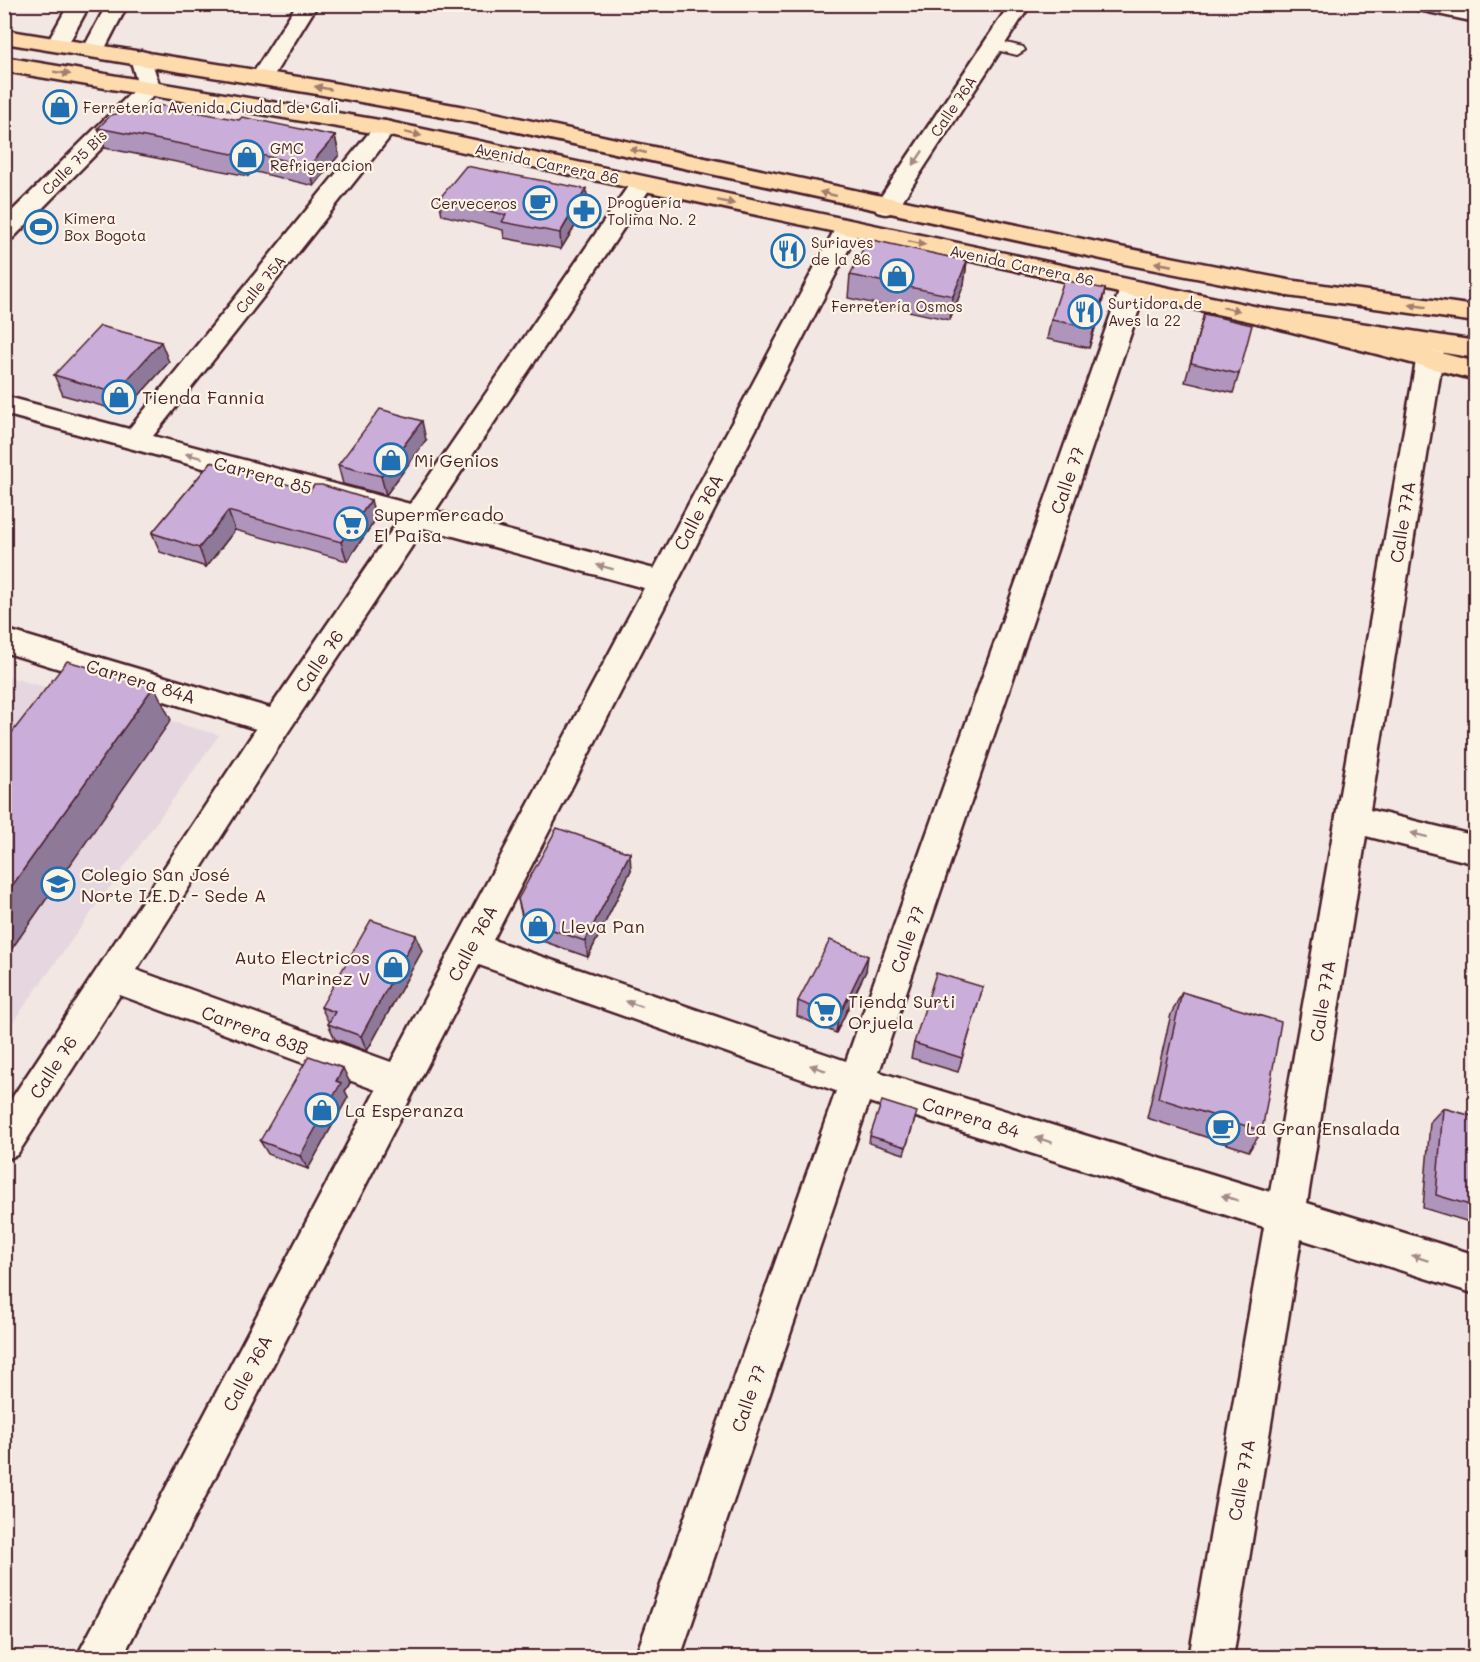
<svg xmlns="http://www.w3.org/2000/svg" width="1480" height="1662" viewBox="0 0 1480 1662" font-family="Mali,sans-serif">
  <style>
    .built { fill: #e6d6e0 }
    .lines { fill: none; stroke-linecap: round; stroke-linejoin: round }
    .service-casing { stroke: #4a1f2b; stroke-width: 4 }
    .minor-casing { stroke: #4a1f2b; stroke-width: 5 }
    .tertiary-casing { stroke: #4a1f2b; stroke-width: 5 }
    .primary-casing { stroke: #4a1f2b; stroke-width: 5 }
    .trunk-casing { stroke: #4a1f2b; stroke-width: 5 }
    .service { fill: #fcf5e5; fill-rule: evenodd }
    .minor { fill: #fcf5e5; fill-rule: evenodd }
    .tertiary { fill: #fcf5e5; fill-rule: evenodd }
    .primary { fill: #fddbac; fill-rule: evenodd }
    .trunk { fill: #fddbac; fill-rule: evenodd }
    .wall { fill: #af95bb; stroke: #4a1f2b; stroke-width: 1.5 }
    .shaded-wall { fill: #8e7999; stroke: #4a1f2b; stroke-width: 1.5 }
    .building { fill: #cbadda; stroke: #4a1f2b; stroke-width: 1.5 }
    .oneway { fill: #a47d6c }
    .oneway2 { fill: #a38a88 }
    .labels { text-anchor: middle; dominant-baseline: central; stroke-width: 4.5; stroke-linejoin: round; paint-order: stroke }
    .far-street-label { font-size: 15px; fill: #4a1f2b; stroke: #fcf5e5 }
    .far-poi-label { font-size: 15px; fill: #4a1f2b; stroke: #fcf5e5; text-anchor: start }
    .poi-label { font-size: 18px; fill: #4a1f2b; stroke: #fcf5e5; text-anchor: start }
    .street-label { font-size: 18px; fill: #4a1f2b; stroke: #fcf5e5 }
  </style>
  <rect width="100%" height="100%" fill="#f2e7e3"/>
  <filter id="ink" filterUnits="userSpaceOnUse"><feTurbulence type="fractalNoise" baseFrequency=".0167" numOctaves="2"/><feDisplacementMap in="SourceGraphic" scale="12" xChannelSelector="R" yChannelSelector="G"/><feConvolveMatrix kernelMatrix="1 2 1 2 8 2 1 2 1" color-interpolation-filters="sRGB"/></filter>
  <g filter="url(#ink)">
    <polygon class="built" points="5,676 219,735 5,1033"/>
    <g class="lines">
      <defs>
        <polygon id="service" points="994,40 1023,47 1025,50 1017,55 988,48 986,45 988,42"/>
        <g id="minor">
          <polygon points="297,4 318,4 269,83 253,83 250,78"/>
          <polygon points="1406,4 1450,4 1476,9 1476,22 1409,8"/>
          <polygon points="141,51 149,53 160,87 157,92 13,238 4,240 4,219 138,86 130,58 133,53"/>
          <path d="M385,121L393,123L396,128L393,133L153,436L410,504L633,179H649L653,184L435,511L654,569L835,229L838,224L847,222L856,224L859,229L493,940L846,1061L1120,289L1124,283L1133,281L1142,283L1146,289L879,1072L1270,1192L1419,344L1423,338L1432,335L1441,338L1445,344L1370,810L1476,836V864L1366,836L1307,1203L1476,1255V1294L1301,1239L1233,1658H1189L1264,1227L869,1102L680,1658H635L836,1091L479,965L122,1658H76L376,1090L120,995L17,1155L4,1160V1110L256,729L4,652V629L270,708L398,521L4,414V396L129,429L377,123ZM424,528L644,588L391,1062L136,970L288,732Z"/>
        </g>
        <g id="tertiary">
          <polygon points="69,4 90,4 65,50 49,50 46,45"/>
          <polygon points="107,4 128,4 101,56 85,56 82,51"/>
          <polygon points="1010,4 1031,4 895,212 886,214 877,212 874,207"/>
        </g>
        <g id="primary">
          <polygon points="4,30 317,80 481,110 1120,247 1288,280 1476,306 1476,322 1288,296 1120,263 481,124 317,94 4,43"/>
          <polygon points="4,57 385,121 1263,308 1476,341 1476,358 1263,324 385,135 4,71"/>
        </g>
        <polygon id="trunk" points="1263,308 1476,362 1476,380 1254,322 1250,316 1254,310"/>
      </defs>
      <use href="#service" class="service-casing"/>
      <use href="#minor" class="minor-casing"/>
      <use href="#tertiary" class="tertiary-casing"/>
      <use href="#primary" class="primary-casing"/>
      <use href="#trunk" class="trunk-casing"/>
      <use href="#service" class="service"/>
      <use href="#minor" class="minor"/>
      <use href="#tertiary" class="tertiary"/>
      <use href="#primary" class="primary"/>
      <use href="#trunk" class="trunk"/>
    </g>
    <g class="wall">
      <polygon points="239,120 335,136 339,155 314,186 252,171 248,176 105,148 98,128"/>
      <polygon points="586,189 588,205 561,249 504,238 503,230 442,215 439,199"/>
      <polygon points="967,261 964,284 950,320 848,298 850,275"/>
      <polygon points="1105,289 1101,308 1089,348 1047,339 1051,320"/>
      <polygon points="1204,314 1239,374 1233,393 1185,382"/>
      <polygon points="169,362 135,400 123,408 113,409 63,395 54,375"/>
      <polygon points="426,440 386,495 343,484 338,465"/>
      <polygon points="211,462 376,519 347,561 235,530 206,567 160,552 152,533"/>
      <polygon points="631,870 588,957 534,938 525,930 518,899"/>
      <polygon points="422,951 367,1051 335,1039 328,1024 329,1023 321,1007"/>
      <polygon points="866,971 836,1033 797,1016 798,1001"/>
      <polygon points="983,987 958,1072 911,1058 914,1043"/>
      <polygon points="1182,992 1262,1131 1249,1151 1147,1118 1171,1014"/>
      <polygon points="350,1083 345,1091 348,1097 308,1169 268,1154 260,1141"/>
      <polygon points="1443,1108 1476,1117 1476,1224 1423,1208 1430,1122"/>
      <polygon points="915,1119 904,1154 869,1143 870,1136"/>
    </g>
    <g class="shaded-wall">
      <polygon points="335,136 339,155 314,186 309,166"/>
      <polygon points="247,152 252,171 248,176 243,156"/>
      <polygon points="586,189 588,205 561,249 560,233"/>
      <polygon points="967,261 964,284 950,320 953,296"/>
      <polygon points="1105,289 1101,308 1089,348 1094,328"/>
      <polygon points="161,342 169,362 135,400 123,408 115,389"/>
      <polygon points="422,421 426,440 386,495 381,476"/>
      <polygon points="371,500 376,519 347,561 341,542"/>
      <polygon points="228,511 235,530 206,567 199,548"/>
      <polygon points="154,686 171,720 4,960 4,897"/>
      <polygon points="630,853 631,870 588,957 585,941"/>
      <polygon points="416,935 422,951 367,1051 361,1036"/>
      <polygon points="868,956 866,971 836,1033 838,1018"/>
      <polygon points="343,1068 350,1083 345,1091 348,1097 308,1169 300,1156"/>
    </g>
    <g class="building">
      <polygon points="158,105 239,120 242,117 335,136 309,166 247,152 243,156 98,128 111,115"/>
      <polygon points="466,166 586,189 560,233 502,222 506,215 439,199"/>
      <polygon points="868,239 967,261 953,296 850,275"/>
      <polygon points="1064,280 1105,289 1094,328 1051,320"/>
      <polygon points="1204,314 1252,325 1239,374 1191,363"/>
      <polygon points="100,326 161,342 127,380 115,389 105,390 54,375"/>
      <polygon points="380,409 422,421 381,476 338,465"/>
      <polygon points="211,462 310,491 314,485 322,485 371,500 341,542 228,511 199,548 152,533"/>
      <polygon points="67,661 154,686 4,897 4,743"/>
      <polygon points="557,828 630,853 585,941 530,922 522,914 518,899"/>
      <polygon points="371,920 416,935 361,1036 328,1024 335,1012 321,1007"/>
      <polygon points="830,940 868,956 838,1018 798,1001"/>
      <polygon points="936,973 983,987 962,1058 914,1043"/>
      <polygon points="1182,992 1281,1022 1262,1131 1158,1098"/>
      <polygon points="309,1056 343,1068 336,1081 341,1083 300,1156 260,1141"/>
      <polygon points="882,1101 917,1112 906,1147 870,1136"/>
      <polygon points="1443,1108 1476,1117 1476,1207 1436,1195"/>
    </g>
    <defs><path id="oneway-solid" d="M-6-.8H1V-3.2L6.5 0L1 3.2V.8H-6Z" transform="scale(1.5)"/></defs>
    <g class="oneway">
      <use href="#oneway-solid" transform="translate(62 73) rotate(9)"/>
      <use href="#oneway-solid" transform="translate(323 88) rotate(-170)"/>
      <use href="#oneway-solid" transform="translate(413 134) rotate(12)"/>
      <use href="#oneway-solid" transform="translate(638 151) rotate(-167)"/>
      <use href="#oneway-solid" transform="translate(828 194) rotate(-167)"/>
      <use href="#oneway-solid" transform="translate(726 202) rotate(12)"/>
      <use href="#oneway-solid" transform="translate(917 243) rotate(12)"/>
      <use href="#oneway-solid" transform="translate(1163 264) rotate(-169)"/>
      <use href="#oneway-solid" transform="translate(1418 306) rotate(-172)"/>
      <use href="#oneway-solid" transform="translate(1231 309) rotate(12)"/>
    </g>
    <g class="oneway2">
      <use href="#oneway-solid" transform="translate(918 158) rotate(124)"/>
      <use href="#oneway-solid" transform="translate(194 456) rotate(-165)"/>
      <use href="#oneway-solid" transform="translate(605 567) rotate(-165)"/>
      <use href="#oneway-solid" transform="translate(1419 835) rotate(-166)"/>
      <use href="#oneway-solid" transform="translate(634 1004) rotate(-161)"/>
      <use href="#oneway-solid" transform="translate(818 1068) rotate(-161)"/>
      <use href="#oneway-solid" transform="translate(1044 1140) rotate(-163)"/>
      <use href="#oneway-solid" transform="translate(1230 1198) rotate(-163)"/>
      <use href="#oneway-solid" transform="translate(1420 1258) rotate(-162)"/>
    </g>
  </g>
  <defs>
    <symbol id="shop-ring" viewBox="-11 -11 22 22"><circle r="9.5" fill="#fcf5e5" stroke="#1f6fb2" stroke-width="1.5"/><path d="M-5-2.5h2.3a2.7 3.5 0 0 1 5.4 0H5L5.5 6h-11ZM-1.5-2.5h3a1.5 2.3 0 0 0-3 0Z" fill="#1f6fb2"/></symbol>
    <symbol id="cafe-ring" viewBox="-11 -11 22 22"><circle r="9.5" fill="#fcf5e5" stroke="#1f6fb2" stroke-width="1.5"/><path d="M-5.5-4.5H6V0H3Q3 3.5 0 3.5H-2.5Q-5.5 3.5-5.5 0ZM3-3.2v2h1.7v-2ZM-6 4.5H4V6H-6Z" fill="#1f6fb2"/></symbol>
    <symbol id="pharmacy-ring" viewBox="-11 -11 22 22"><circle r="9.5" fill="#fcf5e5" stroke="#1f6fb2" stroke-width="1.5"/><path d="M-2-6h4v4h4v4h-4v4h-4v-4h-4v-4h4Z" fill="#1f6fb2"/></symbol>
    <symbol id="stadium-ring" viewBox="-11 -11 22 22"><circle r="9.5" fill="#fcf5e5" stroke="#1f6fb2" stroke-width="1.5"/><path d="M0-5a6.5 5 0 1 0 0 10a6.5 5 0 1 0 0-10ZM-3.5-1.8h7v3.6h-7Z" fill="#1f6fb2"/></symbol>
    <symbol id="restaurant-ring" viewBox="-11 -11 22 22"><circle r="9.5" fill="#fcf5e5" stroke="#1f6fb2" stroke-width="1.5"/><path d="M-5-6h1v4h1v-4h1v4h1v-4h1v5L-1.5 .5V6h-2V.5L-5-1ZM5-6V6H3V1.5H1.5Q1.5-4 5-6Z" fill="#1f6fb2"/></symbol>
    <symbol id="supermarket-ring" viewBox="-11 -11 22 22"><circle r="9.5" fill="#fcf5e5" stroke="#1f6fb2" stroke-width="1.5"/><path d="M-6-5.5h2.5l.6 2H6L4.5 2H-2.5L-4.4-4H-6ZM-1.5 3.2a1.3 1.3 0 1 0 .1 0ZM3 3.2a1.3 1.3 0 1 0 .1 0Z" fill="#1f6fb2"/></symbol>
    <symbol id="school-ring" viewBox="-11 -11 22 22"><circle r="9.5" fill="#fcf5e5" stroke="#1f6fb2" stroke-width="1.5"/><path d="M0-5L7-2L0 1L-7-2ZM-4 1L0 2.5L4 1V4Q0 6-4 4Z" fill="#1f6fb2"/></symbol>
  </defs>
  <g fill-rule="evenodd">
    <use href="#shop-ring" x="41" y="88" width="38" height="38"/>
    <use href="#shop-ring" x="228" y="138" width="38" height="38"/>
    <use href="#cafe-ring" x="521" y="184" width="38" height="38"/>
    <use href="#pharmacy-ring" x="565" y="192" width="38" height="38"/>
    <use href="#stadium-ring" x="22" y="208" width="38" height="38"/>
    <use href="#restaurant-ring" x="769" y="232" width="38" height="38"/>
    <use href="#shop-ring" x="878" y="257" width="38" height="38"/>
    <use href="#restaurant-ring" x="1066" y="293" width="38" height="38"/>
    <use href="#shop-ring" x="100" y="378" width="38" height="38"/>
    <use href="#shop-ring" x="372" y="441" width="38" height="38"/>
    <use href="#supermarket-ring" x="332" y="505" width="38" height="38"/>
    <use href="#school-ring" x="39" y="865" width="38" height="38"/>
    <use href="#shop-ring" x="519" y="907" width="38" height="38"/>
    <use href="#shop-ring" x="374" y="948" width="38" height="38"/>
    <use href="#supermarket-ring" x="806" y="992" width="38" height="38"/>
    <use href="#shop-ring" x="303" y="1091" width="38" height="38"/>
    <use href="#cafe-ring" x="1204" y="1109" width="38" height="38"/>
  </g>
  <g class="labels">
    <g class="far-street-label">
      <text transform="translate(953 106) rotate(-56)">Calle 76A</text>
      <text transform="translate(74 162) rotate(-45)">Calle 75 Bis</text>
      <text transform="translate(547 163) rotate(12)">Avenida Carrera 86</text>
      <text transform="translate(1022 265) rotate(12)">Avenida Carrera 86</text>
      <text transform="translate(260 284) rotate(-51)">Calle 75A</text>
    </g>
    <g class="far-poi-label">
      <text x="83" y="107">Ferretería Avenida Ciudad de Cali</text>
      <text x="270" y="148">GMC<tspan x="270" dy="17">Refrigeracion</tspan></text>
      <text x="607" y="202">Droguería<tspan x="607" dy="17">Tolima No. 2</tspan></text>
      <text x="517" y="203" text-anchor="end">Cerveceros</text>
      <text x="64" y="218">Kimera<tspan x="64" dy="17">Box Bogota</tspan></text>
      <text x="811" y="242">Suriaves<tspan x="811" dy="17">de la 86</tspan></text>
      <text x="1108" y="303">Surtidora de<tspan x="1108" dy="17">Aves la 22</tspan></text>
      <text x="897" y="306" text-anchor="middle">Ferretería Osmos</text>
    </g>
    <g class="poi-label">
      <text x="142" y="397">Tienda Fannia</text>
      <text x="414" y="460">Mi Genios</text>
      <text x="374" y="514">Supermercado<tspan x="374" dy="21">El Paisa</tspan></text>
      <text x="81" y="874">Colegio San José<tspan x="81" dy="21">Norte I.E.D. - Sede A</tspan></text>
      <text x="561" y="926">Lleva Pan</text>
      <text x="370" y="957" text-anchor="end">Auto Electricos<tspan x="370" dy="21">Marinez V</tspan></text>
      <text x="848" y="1001">Tienda Surti<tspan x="848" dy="21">Orjuela</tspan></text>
      <text x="345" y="1110">La Esperanza</text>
      <text x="1246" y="1128">La Gran Ensalada</text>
    </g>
    <g class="street-label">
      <text transform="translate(263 475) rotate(15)">Carrera 85</text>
      <text transform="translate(1067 480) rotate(-71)">Calle 77</text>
      <text transform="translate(698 512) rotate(-62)">Calle 76A</text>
      <text transform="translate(1402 522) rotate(-81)">Calle 77A</text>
      <text transform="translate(319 661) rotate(-56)">Calle 76</text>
      <text transform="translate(141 681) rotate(17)">Carrera 84A</text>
      <text transform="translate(907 939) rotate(-71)">Calle 77</text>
      <text transform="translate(472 943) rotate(-62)">Calle 76A</text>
      <text transform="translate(1322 1001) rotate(-81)">Calle 77A</text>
      <text transform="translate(255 1030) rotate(20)">Carrera 83B</text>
      <text transform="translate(53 1067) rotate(-57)">Calle 76</text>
      <text transform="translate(971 1117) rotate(17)">Carrera 84</text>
      <text transform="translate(247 1373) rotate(-62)">Calle 76A</text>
      <text transform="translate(748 1398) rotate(-71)">Calle 77</text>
      <text transform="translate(1241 1480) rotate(-80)">Calle 77A</text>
    </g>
  </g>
  <rect width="1480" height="1662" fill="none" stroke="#fcf5e5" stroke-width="24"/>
  <rect x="12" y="12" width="1456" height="1638" fill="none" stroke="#4a1f2b" stroke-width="2" filter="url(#ink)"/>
</svg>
